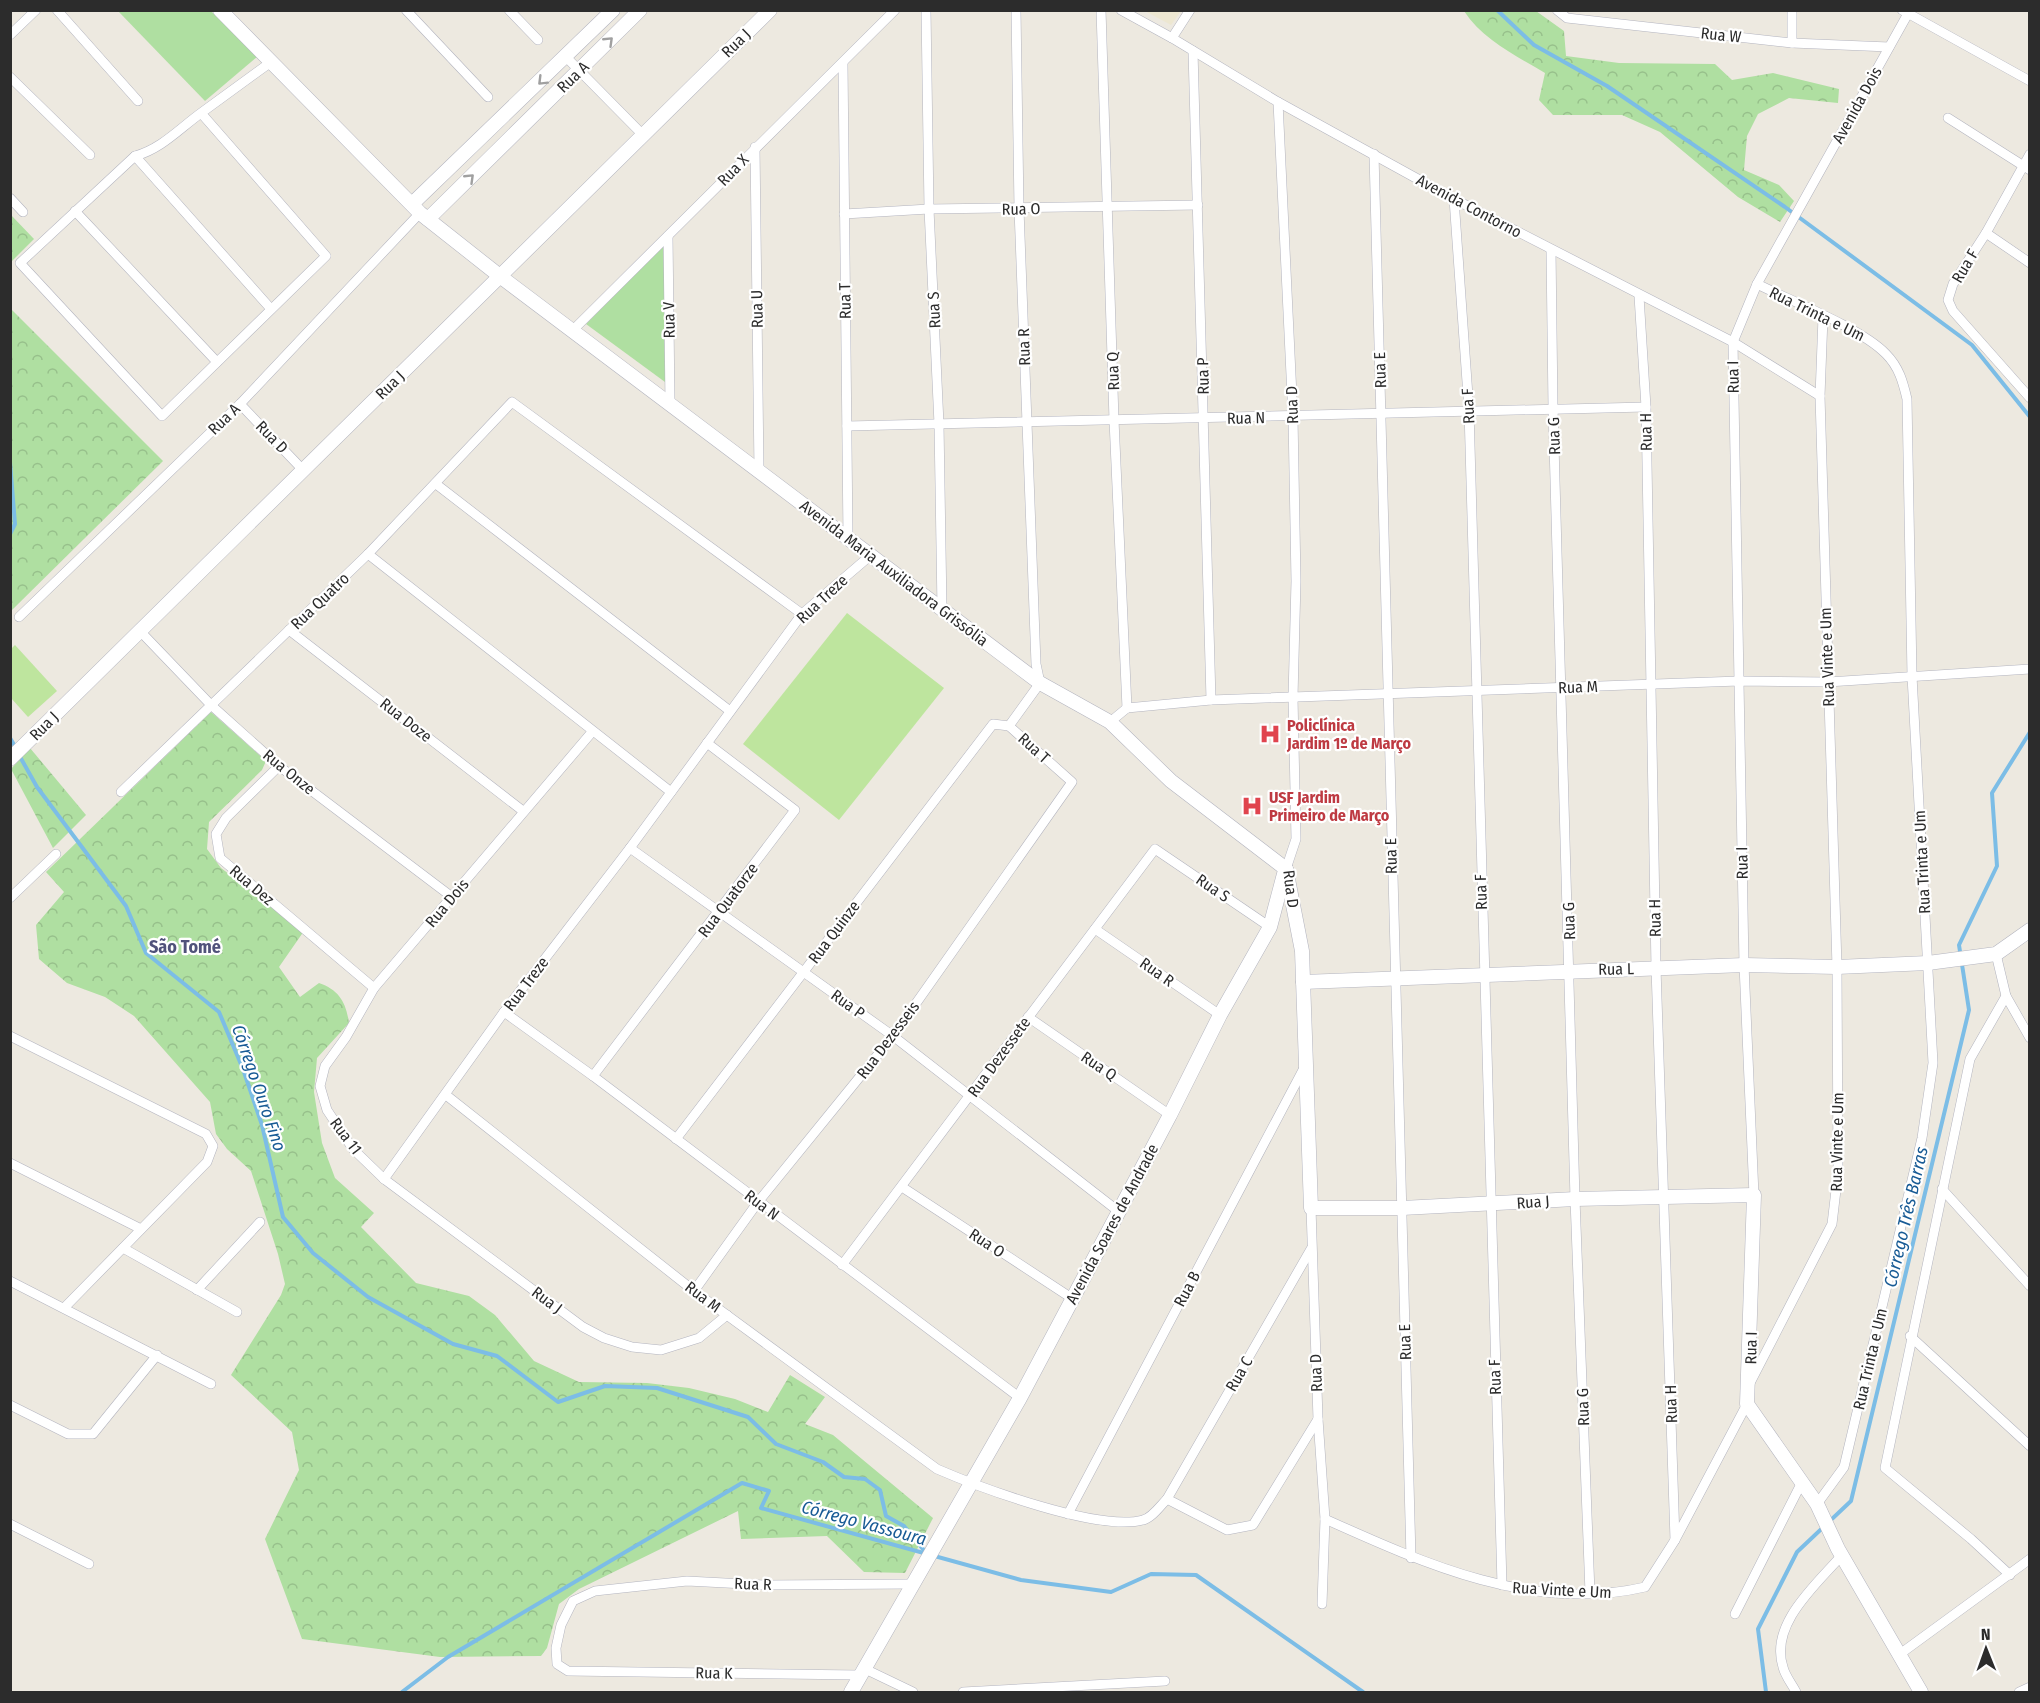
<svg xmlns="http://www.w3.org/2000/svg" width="2040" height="1703" viewBox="0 0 2040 1703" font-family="'Fira Sans Condensed',sans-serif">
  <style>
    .education { fill: #ede7d1 }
    .grass { fill: #afdfa1 }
    .forest { fill: url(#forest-crowns) }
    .pitch { fill: #bee59e }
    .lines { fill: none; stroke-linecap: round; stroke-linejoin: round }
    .stream { stroke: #7cbde6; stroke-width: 4 }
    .street-casing { stroke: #b3b4bf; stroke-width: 10 }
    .secondary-casing { stroke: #b3b4bf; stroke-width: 15 }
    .street { stroke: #fff; stroke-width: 9 }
    .secondary { stroke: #fff; stroke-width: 14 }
    .oneway { stroke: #a0a0a0 }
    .labels { text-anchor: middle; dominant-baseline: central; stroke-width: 4.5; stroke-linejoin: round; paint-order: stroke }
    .street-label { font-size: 16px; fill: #2c2c2c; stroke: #fff }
    .health-label { font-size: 16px; font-weight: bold; fill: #be3a42; stroke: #fff; text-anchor: start }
    .neighbourhood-label { font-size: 18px; font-weight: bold; fill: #50527a; stroke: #fff }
    .water-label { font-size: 18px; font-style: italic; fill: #185b95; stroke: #fff }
  </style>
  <defs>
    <pattern id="forest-crowns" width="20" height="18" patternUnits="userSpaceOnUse" patternTransform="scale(1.5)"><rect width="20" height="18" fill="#afdfa1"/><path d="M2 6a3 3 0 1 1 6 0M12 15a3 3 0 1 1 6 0" fill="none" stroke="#97c08b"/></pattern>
  </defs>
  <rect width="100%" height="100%" fill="#ede9e0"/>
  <polygon class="education" points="1145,11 1181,11 1171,25"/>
  <g class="grass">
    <polygon points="118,11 211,11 257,57 205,101"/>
    <polygon points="664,245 665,382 586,324"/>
  </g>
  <g class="forest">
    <path d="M1464,11H1536L1564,31L1566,56L1619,63L1715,64L1732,80L1773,73L1839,89L1838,103L1789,98L1758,114L1747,136L1744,170L1779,185L1794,201L1780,222L1738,197L1660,132L1622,115H1553L1539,100L1545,73C1515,55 1483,40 1464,11Z"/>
    <polygon points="11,215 34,239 11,262"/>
    <polygon points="11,309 163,461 11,611"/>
    <path d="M211,712L266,761L262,770L209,822L207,849L221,868L304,931L279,967L300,997L319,983C339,990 346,1002 349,1023L317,1058L314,1092L322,1143L335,1178L374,1213L361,1227L416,1283L469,1296L495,1315L534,1361L579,1382L647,1383L689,1388L735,1399L768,1412L790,1375L825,1397L805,1424L833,1435L933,1518L905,1573L864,1572L827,1536L741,1539L738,1511L579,1589L559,1604L547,1648L541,1656L440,1657L302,1639L265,1539L299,1470L292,1432L231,1375L281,1295L285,1284L278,1254L251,1171L227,1149L216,1134L210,1102L134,1016L105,997L67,983L39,959L36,925L64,892L46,872Z"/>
    <polygon points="30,748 86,815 53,848 11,769"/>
  </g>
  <g class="pitch">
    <polygon points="847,613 944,688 839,820 743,744"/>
    <polygon points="15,645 57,691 28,717 11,698 11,649"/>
  </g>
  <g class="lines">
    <g class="stream">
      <polyline points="1497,10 1534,45 1607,86 1785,207 1972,345 2030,417"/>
      <polyline points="10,462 15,524 10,534"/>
      <polyline points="10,738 16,748"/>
      <polyline points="19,755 37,787 126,906 146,953 219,1012 243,1069 262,1125 283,1217 313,1253 368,1297 453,1344 497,1356 558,1402 605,1386 657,1388 748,1417 776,1444 823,1462 844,1477 865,1479 880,1490 886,1516 904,1526 927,1554"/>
      <polyline points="402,1692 448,1657 742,1483 769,1491 761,1508 1021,1580 1111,1592 1151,1574 1196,1575 1363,1692"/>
      <polyline points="1766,1692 1758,1629 1797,1552 1851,1501 1969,1010 1959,945 1997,866 1992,793 2030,732"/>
    </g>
    <defs>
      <g id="street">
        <polyline points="57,10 138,101"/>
        <polyline points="406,10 488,97"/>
        <polyline points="509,10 538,40"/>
        <polyline points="926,10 929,209 939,424 942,609"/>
        <polyline points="1101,10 1114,420 1127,708"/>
        <polyline points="1121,10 1172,38 1278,102 1454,199 1733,342 1820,396"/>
        <polyline points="1557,10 1567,18 1792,43 1889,47"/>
        <polyline points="1792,10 1792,43"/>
        <polyline points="1902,10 2030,81"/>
        <polyline points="10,35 36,10"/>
        <polyline points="1172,38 1190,10"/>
        <polyline points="1193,51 1211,700"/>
        <polyline points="566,57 643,135"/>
        <polyline points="843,64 848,538"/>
        <polyline points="10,77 90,155"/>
        <polyline points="1278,102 1293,417 1296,581 1293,697 1296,839 1286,869"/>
        <path d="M201,113L326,256L162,416L20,263L135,156C161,149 179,129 201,113L271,62"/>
        <polyline points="1948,118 2030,170"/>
        <polyline points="755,147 759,471"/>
        <polyline points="1374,154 1411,1558"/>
        <polyline points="2030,154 1986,233 1953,284 1948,300 1953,311 2030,398"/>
        <polyline points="135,156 271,309"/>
        <polyline points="10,198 23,212"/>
        <polyline points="1454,199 1469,410 1502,1585"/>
        <polyline points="75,211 217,362"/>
        <polyline points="844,214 929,209 1198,205"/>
        <polyline points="1986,233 2030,263"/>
        <polyline points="668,236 670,404"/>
        <polyline points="1551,250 1553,408 1575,1199 1590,1593"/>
        <path d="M1757,284C1791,301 1861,328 1886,354C1899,367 1903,382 1907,399L1912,676L1933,1063L1922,1138L1844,1467L1817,1504"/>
        <polyline points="1639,296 1646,407 1656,968 1675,1540"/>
        <polyline points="572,331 895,10"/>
        <polyline points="240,404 303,470"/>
        <polyline points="847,426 1646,407"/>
        <polyline points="436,484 730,711"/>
        <polyline points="368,554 671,792"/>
        <polyline points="19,617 240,404 420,213"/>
        <polyline points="139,630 211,705 279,766 452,897"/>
        <polyline points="289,630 523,811"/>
        <polyline points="1127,708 1211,700 1739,681 1828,682 2030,669"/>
        <polyline points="1110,722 1127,708"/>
        <polyline points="1009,726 1040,683 1036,664 1019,209 1016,10"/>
        <polyline points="592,732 374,988 346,1037 325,1066 320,1086 327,1110 353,1149 384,1179 583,1327 604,1338 632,1347 661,1350 699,1338 727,1315"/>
        <polyline points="279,766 226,818 216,834 220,858 374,988"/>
        <polyline points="121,792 368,554 512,402 802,614"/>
        <polyline points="630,848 893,1036 1118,1211"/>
        <polyline points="10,898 56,854"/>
        <polyline points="1095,929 1220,1015"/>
        <polyline points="1996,954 2006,996 2030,1038"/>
        <polyline points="2006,996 1970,1059 1885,1468 1971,1539 2010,1575"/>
        <polyline points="504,1012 593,1076 1020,1398"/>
        <polyline points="1028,1017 1170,1115"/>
        <polyline points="10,1036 206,1134 213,1146 207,1162 64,1308"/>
        <polyline points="593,1076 795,810 707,743"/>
        <path d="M446,1095L694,1291L937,1469C981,1488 1099,1532 1143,1520C1152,1518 1161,1505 1167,1499L1311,1249"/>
        <polyline points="676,1139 993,724 1009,726 1072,782 893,1036 758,1202 694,1291"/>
        <polyline points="10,1163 141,1229"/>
        <polyline points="384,1179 504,1012 630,848 802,614 871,555"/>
        <polyline points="902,1187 1073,1299"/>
        <polyline points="1942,1189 2030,1286"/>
        <polyline points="1754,1195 1744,965 1733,342 1757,284 1910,10"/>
        <polyline points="1311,1208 1318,1419 1325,1519 1322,1604"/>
        <polyline points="123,1248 237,1312"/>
        <polyline points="842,1265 1155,849 1270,927"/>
        <polyline points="10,1281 211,1384"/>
        <polyline points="197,1290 260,1222"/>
        <polyline points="1910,1336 2030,1446"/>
        <polyline points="1750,1383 1832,1224 1838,1173 1837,967 1820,396 1823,317"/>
        <polyline points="10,1405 68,1434 93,1434 157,1355"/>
        <polyline points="1167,1499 1227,1530 1253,1525 1318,1419"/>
        <polyline points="1068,1514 1304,1068"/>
        <path d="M1325,1519C1425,1564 1534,1613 1645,1587L1675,1540L1747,1404"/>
        <polyline points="10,1524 89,1564"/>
        <polyline points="1735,1614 1802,1482"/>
        <polyline points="1900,1654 2030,1559"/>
        <polyline points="863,1668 913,1692"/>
        <polyline points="859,1675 568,1671 557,1664 556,1648 561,1625 573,1601 595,1591 687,1581 766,1585 911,1584"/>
        <polyline points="963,1692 1165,1681"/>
        <path d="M1796,1692C1792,1684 1785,1676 1783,1667C1769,1624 1817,1584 1842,1555"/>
        <polyline points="2019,1692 2030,1687"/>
      </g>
      <g id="secondary">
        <polyline points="220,10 420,213 501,277 1040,683 1110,722 1171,781 1286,869"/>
        <polyline points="412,204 613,10"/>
        <polyline points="428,219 640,10"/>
        <polyline points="10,759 770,10"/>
        <polyline points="1286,869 1302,951 1311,1208 1402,1208 1575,1199 1754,1195 1747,1404 1817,1504 1838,1549 1921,1692"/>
        <polyline points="1303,982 1744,965 1837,967 1928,963 1996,954 2030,930"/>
        <polyline points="851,1692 1020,1398 1170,1115 1220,1015 1270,927 1284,874"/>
      </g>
    </defs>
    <use href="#street" class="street-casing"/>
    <use href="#secondary" class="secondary-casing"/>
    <use href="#street" class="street"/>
    <use href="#secondary" class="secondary"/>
  </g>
  <defs><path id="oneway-chevron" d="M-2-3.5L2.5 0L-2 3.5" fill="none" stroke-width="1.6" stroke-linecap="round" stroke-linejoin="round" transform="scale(1.5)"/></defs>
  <g class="oneway">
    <use href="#oneway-chevron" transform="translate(609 41) rotate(-44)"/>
    <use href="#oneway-chevron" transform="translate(542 81) rotate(135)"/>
    <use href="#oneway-chevron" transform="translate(470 178) rotate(-44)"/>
  </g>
  <defs>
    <symbol id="hospital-bare" viewBox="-9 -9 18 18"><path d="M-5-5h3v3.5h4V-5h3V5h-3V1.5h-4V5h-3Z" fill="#e0444e" stroke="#fff" stroke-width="2.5" paint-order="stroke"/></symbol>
  </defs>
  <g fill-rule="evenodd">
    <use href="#hospital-bare" x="1255" y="719" width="30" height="30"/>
    <use href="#hospital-bare" x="1237" y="791" width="30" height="30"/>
  </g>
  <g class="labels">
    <g class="street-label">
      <text transform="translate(1721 35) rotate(6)">Rua W</text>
      <text transform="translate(736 43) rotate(-44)">Rua J</text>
      <text transform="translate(573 77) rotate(-44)">Rua A</text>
      <text transform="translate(1857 105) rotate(-61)">Avenida Dois</text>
      <text transform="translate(733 170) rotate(-46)">Rua X</text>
      <text transform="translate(1469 206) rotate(28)">Avenida Contorno</text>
      <text transform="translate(1021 209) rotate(-1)">Rua O</text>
      <text transform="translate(1965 266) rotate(-59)">Rua F</text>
      <text transform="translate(845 301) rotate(-91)">Rua T</text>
      <text transform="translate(757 309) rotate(-91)">Rua U</text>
      <text transform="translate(934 310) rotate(-93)">Rua S</text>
      <text transform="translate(1817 314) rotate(26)">Rua Trinta e Um</text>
      <text transform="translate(669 320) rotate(-91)">Rua V</text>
      <text transform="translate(1024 347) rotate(-92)">Rua R</text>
      <text transform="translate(1380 370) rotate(-92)">Rua E</text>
      <text transform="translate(1113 371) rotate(-92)">Rua Q</text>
      <text transform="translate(1203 376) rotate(-91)">Rua P</text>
      <text transform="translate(1733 377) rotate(-91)">Rua I</text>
      <text transform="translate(390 385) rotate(-44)">Rua J</text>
      <text transform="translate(1292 405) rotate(-92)">Rua D</text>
      <text transform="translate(1468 406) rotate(-93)">Rua F</text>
      <text transform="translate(1246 418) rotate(-1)">Rua N</text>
      <text transform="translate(224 419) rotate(-44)">Rua A</text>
      <text transform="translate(1646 432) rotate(-91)">Rua H</text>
      <text transform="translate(1554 436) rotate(-92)">Rua G</text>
      <text transform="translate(272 437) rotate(46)">Rua D</text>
      <text transform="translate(894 573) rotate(37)">Avenida Maria Auxiliadora Grissólia</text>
      <text transform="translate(822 599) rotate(-43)">Rua Treze</text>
      <text transform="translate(320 601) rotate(-44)">Rua Quatro</text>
      <text transform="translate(1827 657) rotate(-92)">Rua Vinte e Um</text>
      <text transform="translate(1578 687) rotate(-2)">Rua M</text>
      <text transform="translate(406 720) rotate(38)">Rua Doze</text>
      <text transform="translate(44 726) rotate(-45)">Rua J</text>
      <text transform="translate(1034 748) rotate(42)">Rua T</text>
      <text transform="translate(289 772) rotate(39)">Rua Onze</text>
      <text transform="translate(1391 856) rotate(-91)">Rua E</text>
      <text transform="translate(1922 862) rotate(-93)">Rua Trinta e Um</text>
      <text transform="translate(1742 863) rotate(-91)">Rua I</text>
      <text transform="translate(252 885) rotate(40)">Rua Dez</text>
      <text transform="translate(1213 888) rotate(34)">Rua S</text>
      <text transform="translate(1291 889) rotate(83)">Rua D</text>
      <text transform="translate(1481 892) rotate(-92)">Rua F</text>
      <text transform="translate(728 900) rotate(-53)">Rua Quatorze</text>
      <text transform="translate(447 903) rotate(-50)">Rua Dois</text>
      <text transform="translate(1655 918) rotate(-91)">Rua H</text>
      <text transform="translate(1569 921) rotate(-92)">Rua G</text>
      <text transform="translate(834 932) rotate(-53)">Rua Quinze</text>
      <text transform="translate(1616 969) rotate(-1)">Rua L</text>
      <text transform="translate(1157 972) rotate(35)">Rua R</text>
      <text transform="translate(526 984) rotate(-53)">Rua Treze</text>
      <text transform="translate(848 1004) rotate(36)">Rua P</text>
      <text transform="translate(888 1040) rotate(-53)">Rua Dezesseis</text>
      <text transform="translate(999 1057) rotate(-54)">Rua Dezessete</text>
      <text transform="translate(1099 1066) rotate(34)">Rua Q</text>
      <text transform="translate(346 1136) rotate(53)">Rua 11</text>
      <text transform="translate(1837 1142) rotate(-89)">Rua Vinte e Um</text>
      <text transform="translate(1533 1202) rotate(-4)">Rua J</text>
      <text transform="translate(762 1205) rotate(37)">Rua N</text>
      <text transform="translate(1112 1224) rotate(-62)">Avenida Soares de Andrade</text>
      <text transform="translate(987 1243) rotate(33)">Rua O</text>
      <text transform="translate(1187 1289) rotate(-62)">Rua B</text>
      <text transform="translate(703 1297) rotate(37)">Rua M</text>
      <text transform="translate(547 1300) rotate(37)">Rua J</text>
      <text transform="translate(1405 1342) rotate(-92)">Rua E</text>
      <text transform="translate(1751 1348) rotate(-89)">Rua I</text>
      <text transform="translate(1870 1359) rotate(-77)">Rua Trinta e Um</text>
      <text transform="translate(1316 1373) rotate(-92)">Rua D</text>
      <text transform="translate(1239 1374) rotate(-60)">Rua C</text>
      <text transform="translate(1495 1377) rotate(-92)">Rua F</text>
      <text transform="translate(1671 1404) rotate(-92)">Rua H</text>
      <text transform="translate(1583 1407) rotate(-92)">Rua G</text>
      <text transform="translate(753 1584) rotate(2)">Rua R</text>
      <text transform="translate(1562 1590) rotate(3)">Rua Vinte e Um</text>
      <text transform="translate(714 1673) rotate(1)">Rua K</text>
    </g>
    <g class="health-label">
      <text x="1287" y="725">Policlínica<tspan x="1287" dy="18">Jardim 1º de Março</tspan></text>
      <text x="1269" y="797">USF Jardim<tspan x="1269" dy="18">Primeiro de Março</tspan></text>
    </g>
    <g class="neighbourhood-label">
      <text x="185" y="947">São Tomé</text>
    </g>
    <g class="water-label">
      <text transform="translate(259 1088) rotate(71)">Córrego Ouro Fino</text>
      <text transform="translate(1906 1217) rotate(-77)">Córrego Três Barras</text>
      <text transform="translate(864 1523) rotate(15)">Córrego Vassoura</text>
    </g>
  </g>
  <rect width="2040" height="1703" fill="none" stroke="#2c2c2c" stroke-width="24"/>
  <g transform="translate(1986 1649) rotate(359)" stroke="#ffffff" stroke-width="4.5" paint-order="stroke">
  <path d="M0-4.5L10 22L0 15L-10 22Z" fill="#2c2c2c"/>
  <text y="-9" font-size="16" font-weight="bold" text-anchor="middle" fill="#2c2c2c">N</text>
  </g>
</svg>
